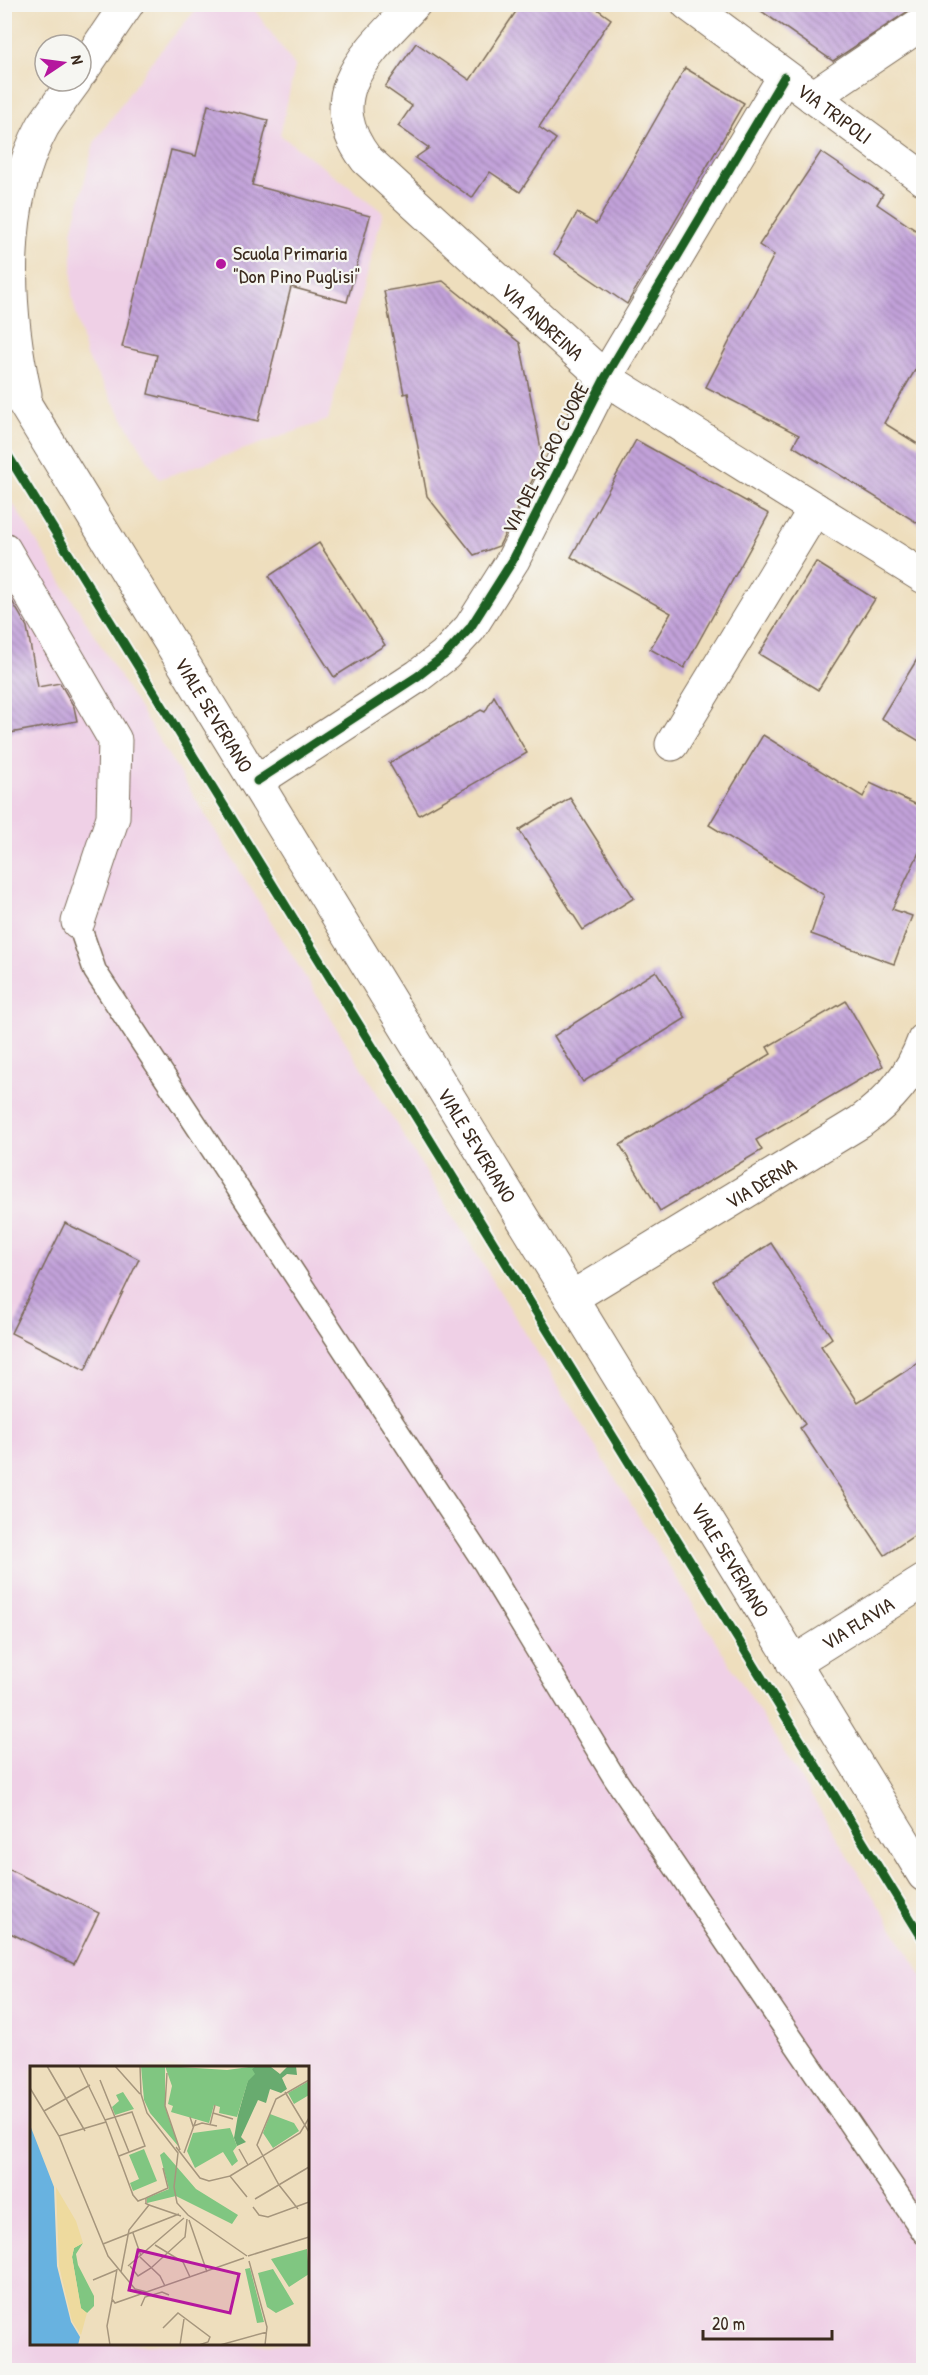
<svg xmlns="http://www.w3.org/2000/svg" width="928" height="2375" viewBox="0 0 928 2375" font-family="'Patrick Hand',sans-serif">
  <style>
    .built { fill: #efd0e6; fill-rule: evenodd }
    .building { fill: url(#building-back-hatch) }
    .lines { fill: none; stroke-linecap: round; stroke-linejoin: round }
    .lane-casing { stroke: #7a6956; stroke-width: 25 }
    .street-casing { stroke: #7a6956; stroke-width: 35 }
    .secondary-casing { stroke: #7a6956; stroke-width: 35 }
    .lane { stroke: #fff; stroke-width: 22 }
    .street { stroke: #fff; stroke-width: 33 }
    .secondary { stroke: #fff; stroke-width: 33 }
    .cycleway-casing { stroke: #f6f6f2; stroke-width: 13 }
    .cycleway { stroke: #1b5e20; stroke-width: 9 }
    .poi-dot { fill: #b5179e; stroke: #f6f6f2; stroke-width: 2 }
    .labels { text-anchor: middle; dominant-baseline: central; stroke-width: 4.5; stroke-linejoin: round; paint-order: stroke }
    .street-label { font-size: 20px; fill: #3b2a1e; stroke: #f6f6f2 }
    .poi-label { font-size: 20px; fill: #3b2a1e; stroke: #f6f6f2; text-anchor: start }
    .inset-road { fill: none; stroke: #a6967d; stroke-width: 1.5 }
    .view { fill: #b5179e; fill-opacity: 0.15; stroke: #b5179e; stroke-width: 3 }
    .inset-edge { fill: none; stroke: #3b2a1e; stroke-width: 3 }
  </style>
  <defs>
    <pattern id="building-back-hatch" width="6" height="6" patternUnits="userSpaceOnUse" patternTransform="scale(1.5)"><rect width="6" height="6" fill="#c2a2da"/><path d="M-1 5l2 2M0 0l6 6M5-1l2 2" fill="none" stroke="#9f84b0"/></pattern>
  </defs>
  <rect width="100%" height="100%" fill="#f6f6f2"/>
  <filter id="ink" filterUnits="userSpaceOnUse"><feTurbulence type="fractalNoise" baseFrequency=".0167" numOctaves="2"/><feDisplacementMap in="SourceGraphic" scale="12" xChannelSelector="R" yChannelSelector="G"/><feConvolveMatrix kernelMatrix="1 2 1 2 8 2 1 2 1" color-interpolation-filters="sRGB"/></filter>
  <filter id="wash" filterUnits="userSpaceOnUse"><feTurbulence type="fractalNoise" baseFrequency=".008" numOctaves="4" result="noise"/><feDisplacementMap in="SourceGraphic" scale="24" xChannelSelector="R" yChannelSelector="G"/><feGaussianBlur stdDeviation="1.35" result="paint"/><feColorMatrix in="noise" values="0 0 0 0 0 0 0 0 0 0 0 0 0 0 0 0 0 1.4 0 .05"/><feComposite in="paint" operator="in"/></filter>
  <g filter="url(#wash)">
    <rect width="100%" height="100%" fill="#eedebd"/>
    <g class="built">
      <polygon points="200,5 251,5 295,66 280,135 383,212 328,420 159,479 86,356 72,296 72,232 94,143 152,61"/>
      <path d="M4,489L923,1977V2370H5ZM32,2068H308V2344H32Z"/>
    </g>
    <g id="blocks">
      <g class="building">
        <polygon points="521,4 590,4 611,19 539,127 556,139 520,192 490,172 472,198 415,158 429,148 398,126 412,106 385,87 416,43 470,80"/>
        <polygon points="751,4 919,4 833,61"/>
        <polygon points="685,68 744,103 627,304 554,254 577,213 596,224"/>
        <polygon points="208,105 268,120 252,185 370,216 347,302 291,287 258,421 148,394 157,355 122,347 171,150 196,156"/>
        <polygon points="821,152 883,194 877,204 924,236 924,355 884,423 924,448 924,527 793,446 799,435 706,387 774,255 759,245"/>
        <polygon points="443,281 520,343 543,459 499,546 474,555 427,496 408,393 404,394 384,291"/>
        <polygon points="636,440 769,514 684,668 650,649 671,613 571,557"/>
        <polygon points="319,543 385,645 334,677 269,576"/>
        <polygon points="816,562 875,599 818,690 759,654"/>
        <polygon points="4,601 12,601 27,627 38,687 60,683 74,707 77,721 4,734"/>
        <polygon points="924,648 924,744 881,718"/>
        <polygon points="494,696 527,753 419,815 389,763 481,710 485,712"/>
        <polygon points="763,735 863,797 870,783 924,808 924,842 892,909 912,916 894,964 811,934 824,895 709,825"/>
        <polygon points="570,798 634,898 583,930 519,830"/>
        <polygon points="656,971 686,1018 583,1082 554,1036"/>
        <polygon points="846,1001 883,1066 756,1140 762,1150 660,1211 620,1145 771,1054 767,1047"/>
        <polygon points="65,1223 139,1259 85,1370 11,1333"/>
        <polygon points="771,1243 832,1338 821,1346 858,1402 924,1359 924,1529 885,1555 800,1428 805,1424 713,1281"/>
        <polygon points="4,1867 99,1913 74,1964 4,1930"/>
      </g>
    </g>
  </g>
  <g filter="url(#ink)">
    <use href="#blocks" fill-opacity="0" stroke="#7a6956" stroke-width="1.5"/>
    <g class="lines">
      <defs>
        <polyline id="lane" points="78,922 95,971 485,1564 614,1777 924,2233"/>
        <g id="street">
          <path id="s1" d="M414,4C370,51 316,93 366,159L605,378L924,577"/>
          <path id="s2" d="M688,4L924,179"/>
          <polyline points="813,97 924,22"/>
          <polyline points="4,549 115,740 113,817 78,922"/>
          <polyline points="672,744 815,509"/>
          <polyline points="257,781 418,676 445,655 470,628 513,560 605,378 784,77"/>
          <path id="s3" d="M571,1298L860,1122C890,1100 911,1076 924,1040"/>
          <path id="s4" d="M793,1663L924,1581"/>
        </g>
        <g id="secondary">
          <polyline points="81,72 127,4"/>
          <path id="s5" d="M4,370L924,1875"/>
          <path d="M25,394C6,309 0,205 43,126C53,111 64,96 75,81"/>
        </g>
      </defs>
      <use href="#lane" class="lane-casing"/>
      <use href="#street" class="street-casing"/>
      <use href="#secondary" class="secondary-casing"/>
      <use href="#lane" class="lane"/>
      <use href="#street" class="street"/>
      <use href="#secondary" class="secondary"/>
      <defs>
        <g id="cycleway">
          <polyline points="4,449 924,1941"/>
          <polyline points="257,781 418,676 445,655 470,628 513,560 605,378 784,77"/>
        </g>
      </defs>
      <use href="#cycleway" class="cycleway-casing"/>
      <use href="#cycleway" class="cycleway"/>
    </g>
  </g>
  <circle class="poi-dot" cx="221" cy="264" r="6"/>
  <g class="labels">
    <g class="street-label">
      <text stroke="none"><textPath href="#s2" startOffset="183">VIA TRIPOLI</textPath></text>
      <text stroke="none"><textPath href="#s1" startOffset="423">VIA ANDREINA</textPath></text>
      <text transform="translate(545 458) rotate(-63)">VIA DEL SACRO CUORE</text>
      <text stroke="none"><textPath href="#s5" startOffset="404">VIALE SEVERIANO</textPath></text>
      <text stroke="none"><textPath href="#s5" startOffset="908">VIALE SEVERIANO</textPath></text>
      <text stroke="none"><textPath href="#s3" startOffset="222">VIA DERNA</textPath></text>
      <text stroke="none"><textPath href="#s5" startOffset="1394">VIALE SEVERIANO</textPath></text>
      <text stroke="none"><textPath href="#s4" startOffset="76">VIA FLAVIA</textPath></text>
    </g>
    <g class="poi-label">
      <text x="233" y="252">Scuola Primaria<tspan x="233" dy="23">"Don Pino Puglisi"</tspan></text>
    </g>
  </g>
  <g transform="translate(30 2066)">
    <rect width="279" height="279" fill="#eedebd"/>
    <path d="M279,15V29L264,38L258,27ZM240,48L264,57L269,65L243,82L233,67ZM134,86L166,123L208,149L202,158L146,130L117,137V132L139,123L130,89ZM53,177L46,188L48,199L64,230V240L57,247L51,243L42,191L44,182ZM277,183L279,208L259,221L241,193ZM243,203L264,238L246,247L237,241L228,207Z" fill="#80c681"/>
    <path d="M226,0L241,1L250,8L258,0H266L267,9L257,8L252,12L257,23L251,27L240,23L236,37L228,34L211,71L216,76L207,80L204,72L208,49L221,3Z" fill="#68ab6f"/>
    <path d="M26,121L46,155L53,177L44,182L42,191L51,242L57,247L51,269L42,255L29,200Z" fill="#eeda9e"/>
    <path d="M135,0L197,4L226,0L222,3L225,8L218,15L207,51L189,47L190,41L184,39L179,57L141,46L143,40L138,38L142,20Z" fill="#80c681"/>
    <path d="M111,0H135V41L149,81L120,47L114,34ZM93,26L104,43L85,49L82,41L89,35L86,29ZM200,62L207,80L203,85L208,95L202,100L193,86L165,102L157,85L163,67ZM220,202L234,256L227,257L215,203Z" fill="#80c681"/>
    <path d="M114,83L127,115L103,125L100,117L109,113L99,89Z" fill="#80c681"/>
    <path d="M0,59L24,121L27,200L41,256L50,271L48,279H0Z" fill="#68b2e0"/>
    <path class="inset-road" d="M17,0L55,65M49,0L76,56L103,129L108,135L116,132V138M85,0L110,28M110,0L111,28L117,47L148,87L144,121L147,137L158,149L217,190M137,7L135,40L150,84M70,14L99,86M0,22L29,70L78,190L105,223L117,226M255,26L279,66M14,45L60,19M183,47L203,53M160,51L163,60L172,57L187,60M75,54L102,46L115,80L89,90M180,59L185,39M29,70L76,56M146,81L170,112L179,115L200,110L217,131M209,83L218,99M154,87L166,54M200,110L270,67L279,52M116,132L138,122L133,102M225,133L279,101M119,139L151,150M223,141L229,149L238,151L279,136M268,143L249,119L227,79L246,33L279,14M159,154L177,206M103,167L111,190M73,178L149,148M125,179L153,196L160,211M218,190L279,171M110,191L130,210L135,220M219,195L237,261L235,279M98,200L154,152M100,200L108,210L121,202L155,171L157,153M87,203L82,233L85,237L214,192M91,206L99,164L119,139L115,137M63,214L87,204M111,240L115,231L132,226L139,229M133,262L148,247L180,271L178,276L169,279M80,279L77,260L82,234M150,279L154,253M190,279L237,266"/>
    <path class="view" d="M108,184L209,208L200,247L99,224Z"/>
    <rect width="279" height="279" class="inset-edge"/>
  </g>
  <rect width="928" height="2375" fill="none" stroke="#f6f6f2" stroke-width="24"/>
  <g transform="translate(63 63) rotate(77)"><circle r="28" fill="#f6f6f2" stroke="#aba49d" stroke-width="1.5"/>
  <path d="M0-4.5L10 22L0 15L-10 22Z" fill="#b5179e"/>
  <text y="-9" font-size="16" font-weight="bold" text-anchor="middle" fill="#3b2a1e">N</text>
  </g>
  <path d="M703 2330v9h129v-9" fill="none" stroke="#3b2a1e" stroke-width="3"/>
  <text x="712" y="2330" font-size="18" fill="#3b2a1e" stroke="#f6f6f2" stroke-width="4.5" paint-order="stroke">20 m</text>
</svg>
